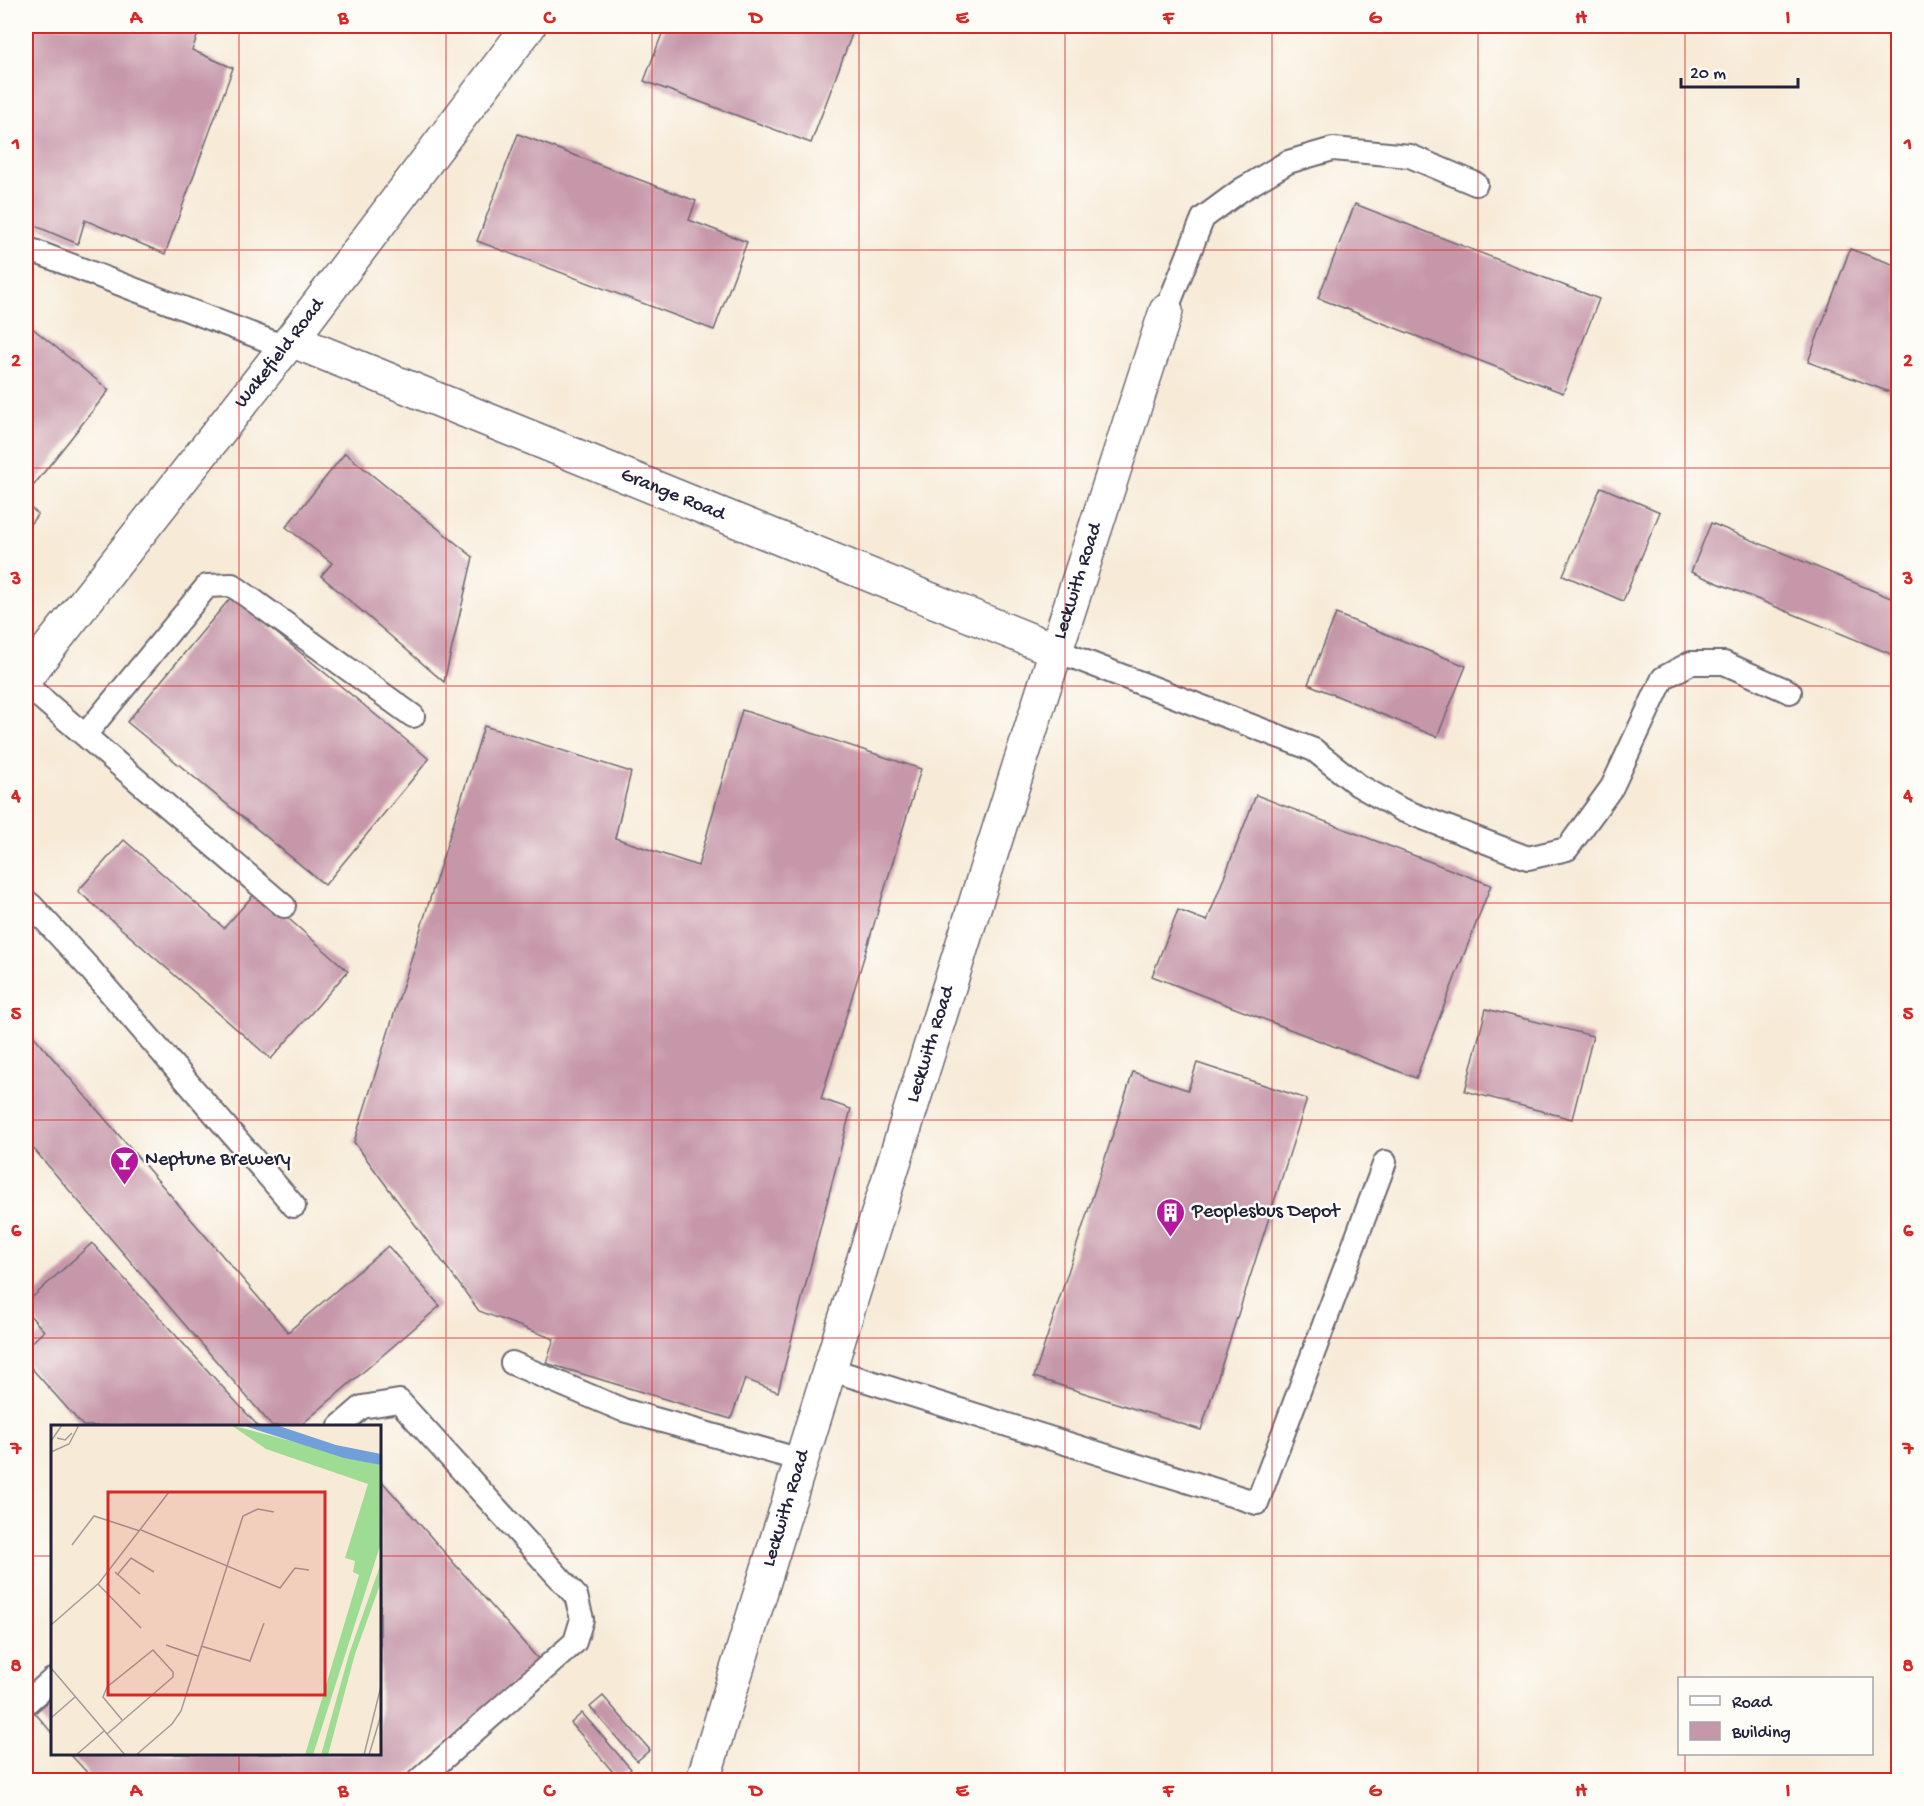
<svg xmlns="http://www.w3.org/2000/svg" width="1924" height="1806" viewBox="0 0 1924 1806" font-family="'Gochi Hand',sans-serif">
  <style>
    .building { fill: #c696a9 }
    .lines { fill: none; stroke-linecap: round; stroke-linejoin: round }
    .service-casing { stroke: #6d6872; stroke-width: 26 }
    .minor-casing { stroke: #6d6872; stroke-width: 36 }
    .service { stroke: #fff; stroke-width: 22 }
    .minor { stroke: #fff; stroke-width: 33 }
    .grid { fill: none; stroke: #d62828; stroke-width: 1.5; stroke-opacity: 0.55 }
    .labels { text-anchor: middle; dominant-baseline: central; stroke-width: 5; stroke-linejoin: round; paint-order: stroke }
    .street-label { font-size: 20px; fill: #22223b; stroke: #fdfcf7 }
    .poi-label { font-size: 20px; fill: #22223b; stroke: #fdfcf7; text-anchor: start }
    .inset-road { fill: none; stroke: #a29b99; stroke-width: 1.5 }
    .view { fill: #d62828; fill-opacity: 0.15; stroke: #d62828; stroke-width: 3 }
    .inset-edge { fill: none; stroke: #22223b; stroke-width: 3 }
    .neatline { fill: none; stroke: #d62828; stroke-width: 2 }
    .grid-label { font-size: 20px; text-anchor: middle; font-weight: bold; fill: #d62828 }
  </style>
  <rect width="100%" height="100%" fill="#fdfcf7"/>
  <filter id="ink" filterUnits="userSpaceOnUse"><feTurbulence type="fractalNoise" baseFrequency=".0167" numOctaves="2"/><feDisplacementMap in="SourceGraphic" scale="12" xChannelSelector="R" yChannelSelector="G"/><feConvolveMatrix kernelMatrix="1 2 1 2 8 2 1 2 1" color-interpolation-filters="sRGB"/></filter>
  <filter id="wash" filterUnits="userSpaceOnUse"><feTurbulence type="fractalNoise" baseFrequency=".008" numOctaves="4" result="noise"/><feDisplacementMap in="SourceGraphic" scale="24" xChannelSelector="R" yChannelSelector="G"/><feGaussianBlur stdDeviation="1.35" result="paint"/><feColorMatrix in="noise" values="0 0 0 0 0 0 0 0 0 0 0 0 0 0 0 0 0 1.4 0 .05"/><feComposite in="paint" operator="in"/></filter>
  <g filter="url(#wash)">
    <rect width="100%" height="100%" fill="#f7ebd8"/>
    <g id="blocks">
      <g class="building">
        <polygon points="26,26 201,26 192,50 233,68 165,254 85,220 78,244 26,222"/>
        <polygon points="665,26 855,26 811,143 644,81"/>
        <polygon points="518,134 696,201 689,220 747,242 714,330 477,241"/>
        <polygon points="1355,204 1599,299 1563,393 1318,298"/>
        <polygon points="1850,249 1898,266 1898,384 1895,394 1808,362"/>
        <polygon points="26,323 109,390 26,495"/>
        <polygon points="345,453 473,557 444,682 321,576 332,563 286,527"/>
        <polygon points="1601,487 1660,512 1623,601 1563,575"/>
        <polygon points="26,504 38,514 26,529"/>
        <polygon points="1711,523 1898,601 1898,657 1691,572"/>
        <polygon points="232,596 429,759 325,885 127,722"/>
        <polygon points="1336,614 1466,666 1437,737 1308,684"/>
        <polygon points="742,710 921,769 821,1099 851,1109 778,1392 745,1379 731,1419 546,1363 554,1339 479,1311 354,1142 484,726 631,772 615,838 698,866"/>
        <polygon points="1256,795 1491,885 1416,1078 1152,976 1178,910 1207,921"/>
        <polygon points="124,840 224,928 257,891 348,971 271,1059 78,891"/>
        <polygon points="1486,1009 1593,1036 1572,1119 1465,1091"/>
        <polygon points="26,1027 288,1332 388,1246 440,1306 300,1426 272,1426 26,1140"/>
        <polygon points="1197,1063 1307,1099 1201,1430 1034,1377 1133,1072 1188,1090"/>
        <polygon points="92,1243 258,1426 83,1426 26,1362 26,1348 44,1331 26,1311 26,1303"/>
        <polygon points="380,1479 539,1660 402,1780 94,1780 70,1754 380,1754"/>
        <polygon points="603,1696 650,1750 637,1761 590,1707"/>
        <polygon points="52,1698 52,1733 35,1713"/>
        <polygon points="582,1713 631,1769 619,1779 571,1723"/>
      </g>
    </g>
  </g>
  <g filter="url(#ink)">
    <use href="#blocks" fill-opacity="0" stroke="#6d6872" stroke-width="1.5"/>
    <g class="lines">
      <defs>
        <g id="service">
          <polyline points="26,248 285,347"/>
          <polyline points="1166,311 1203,218 1241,190 1288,162 1333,149 1410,156 1476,184"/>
          <polyline points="1055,650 1314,750 1358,785 1402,810 1528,858 1567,849 1612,787 1663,678 1691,663 1724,663 1790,692"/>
          <polyline points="26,685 284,906"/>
          <polyline points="85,735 207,586 232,585 413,716"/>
          <polyline points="26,901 32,906 90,969 294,1206"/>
          <polyline points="512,1363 623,1410 801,1460"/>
          <polyline points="829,1369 1257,1503 1385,1162"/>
          <polyline points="340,1426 362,1407 399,1401 576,1596 582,1619 575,1642 419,1780"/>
          <polyline points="26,1703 52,1680"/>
        </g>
        <g id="minor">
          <path id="s1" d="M291,340L1055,650"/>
          <path id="s2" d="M26,677L291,340L529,26"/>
          <path id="s3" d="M703,1780C853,1290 1006,799 1166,311"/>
        </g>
      </defs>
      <use href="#service" class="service-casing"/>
      <use href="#minor" class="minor-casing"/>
      <use href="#service" class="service"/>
      <use href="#minor" class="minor"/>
    </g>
  </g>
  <path class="grid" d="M239,26V1426M446,26V1780M652,26V1780M859,26V1780M1065,26V1780M1272,26V1780M1478,26V1780M1685,26V1678M26,250H1898M26,468H1898M26,686H1898M26,903H1898M26,1120H1898M26,1338H1898M26,1556H52M380,1556H1898M239,1754V1780M1685,1754V1780"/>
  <defs>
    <symbol id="bar-pin" viewBox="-11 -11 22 30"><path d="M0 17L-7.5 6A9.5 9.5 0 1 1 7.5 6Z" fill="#b5179e" stroke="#fdfcf7"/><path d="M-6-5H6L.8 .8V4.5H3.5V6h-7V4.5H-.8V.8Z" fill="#fff"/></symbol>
    <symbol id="building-pin" viewBox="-11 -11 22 30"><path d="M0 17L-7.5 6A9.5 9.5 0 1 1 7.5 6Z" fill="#b5179e" stroke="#fdfcf7"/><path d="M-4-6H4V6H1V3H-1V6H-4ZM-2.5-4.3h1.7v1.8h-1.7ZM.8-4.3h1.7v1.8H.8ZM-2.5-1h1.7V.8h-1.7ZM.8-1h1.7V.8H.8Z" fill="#fff"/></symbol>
  </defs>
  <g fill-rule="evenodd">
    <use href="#bar-pin" x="108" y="1144" width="33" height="45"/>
    <use href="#building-pin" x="1154" y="1196" width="33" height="45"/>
  </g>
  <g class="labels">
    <g class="street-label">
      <text stroke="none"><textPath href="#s2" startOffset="411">Wakefield Road</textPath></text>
      <text stroke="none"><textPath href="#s1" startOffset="412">Grange Road</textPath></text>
      <text stroke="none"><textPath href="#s3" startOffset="1256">Leckwith Road</textPath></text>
      <text stroke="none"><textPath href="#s3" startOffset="770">Leckwith Road</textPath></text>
      <text stroke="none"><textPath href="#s3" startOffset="284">Leckwith Road</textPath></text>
    </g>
    <g class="poi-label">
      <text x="145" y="1160">Neptune Brewery</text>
      <text x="1192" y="1212">Peoplesbus Depot</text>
    </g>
  </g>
  <g transform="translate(51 1425)">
    <rect width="330" height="330" fill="#f7ebd8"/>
    <path d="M180,0L330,40V118L262,330H254L308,150L302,147L304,136L294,133L317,59L215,24ZM330,138V157L304,229L277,330H270L298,229Z" fill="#9ddc92"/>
    <path d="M191,0H225L285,20L330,29V40L293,33Z" fill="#719fd9"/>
    <path class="inset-road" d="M6,13L14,15L21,8M0,16L11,0M0,27L18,19L28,0M90,105L229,163L244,143L258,145M21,120L43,91L89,106M64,147L89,169M66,150L80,133L103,147M47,159L90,203M0,200L48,158L118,67M115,220L147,231M150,221L199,236L213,198M0,243L74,330M0,293L24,272M56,309L122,252V247L102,225L56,262L52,272L72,296M25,330L53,306M85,330L121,299L130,286L192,91L207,84L223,87M313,330L330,261M318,330L330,290"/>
    <path class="view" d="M57,67H274V270H57Z"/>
    <rect width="330" height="330" class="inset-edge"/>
  </g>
  <rect width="1924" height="1806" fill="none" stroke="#fdfcf7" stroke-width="66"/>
  <rect x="1678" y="1677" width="195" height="78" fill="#fdfcf7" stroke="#a5a5ac" stroke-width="1.5"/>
  <rect x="1690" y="1696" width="30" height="9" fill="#ffffff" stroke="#a5a5ac" stroke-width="1.5"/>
  <text x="1732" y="1707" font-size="18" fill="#22223b">Road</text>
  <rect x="1690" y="1722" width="30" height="18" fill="#c696a9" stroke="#a5a5ac" stroke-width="1.5"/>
  <text x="1732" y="1737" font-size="18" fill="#22223b">Building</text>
  <path d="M1681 78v9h117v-9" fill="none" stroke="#22223b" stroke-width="3"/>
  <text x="1690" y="78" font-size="18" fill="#22223b" stroke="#fdfcf7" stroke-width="4.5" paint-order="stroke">20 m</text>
  <rect x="33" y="33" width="1858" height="1740" class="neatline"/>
  <g class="grid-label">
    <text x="136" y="23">A</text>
    <text x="343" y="23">B</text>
    <text x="549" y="23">C</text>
    <text x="756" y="23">D</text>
    <text x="962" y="23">E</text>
    <text x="1168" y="23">F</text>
    <text x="1375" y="23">G</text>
    <text x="1581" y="23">H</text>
    <text x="1788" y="23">I</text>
    <text x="16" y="149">1</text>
    <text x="1908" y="149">1</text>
    <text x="16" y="366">2</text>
    <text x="1908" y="366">2</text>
    <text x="16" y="584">3</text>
    <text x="1908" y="584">3</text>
    <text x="16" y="801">4</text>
    <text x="1908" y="801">4</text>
    <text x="16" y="1019">5</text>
    <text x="1908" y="1019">5</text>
    <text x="16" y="1236">6</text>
    <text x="1908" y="1236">6</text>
    <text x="16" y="1454">7</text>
    <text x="1908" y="1454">7</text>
    <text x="16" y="1671">8</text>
    <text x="1908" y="1671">8</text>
    <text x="136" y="1796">A</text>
    <text x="343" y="1796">B</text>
    <text x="549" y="1796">C</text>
    <text x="756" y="1796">D</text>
    <text x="962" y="1796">E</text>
    <text x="1168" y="1796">F</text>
    <text x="1375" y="1796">G</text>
    <text x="1581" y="1796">H</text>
    <text x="1788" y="1796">I</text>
  </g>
</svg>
